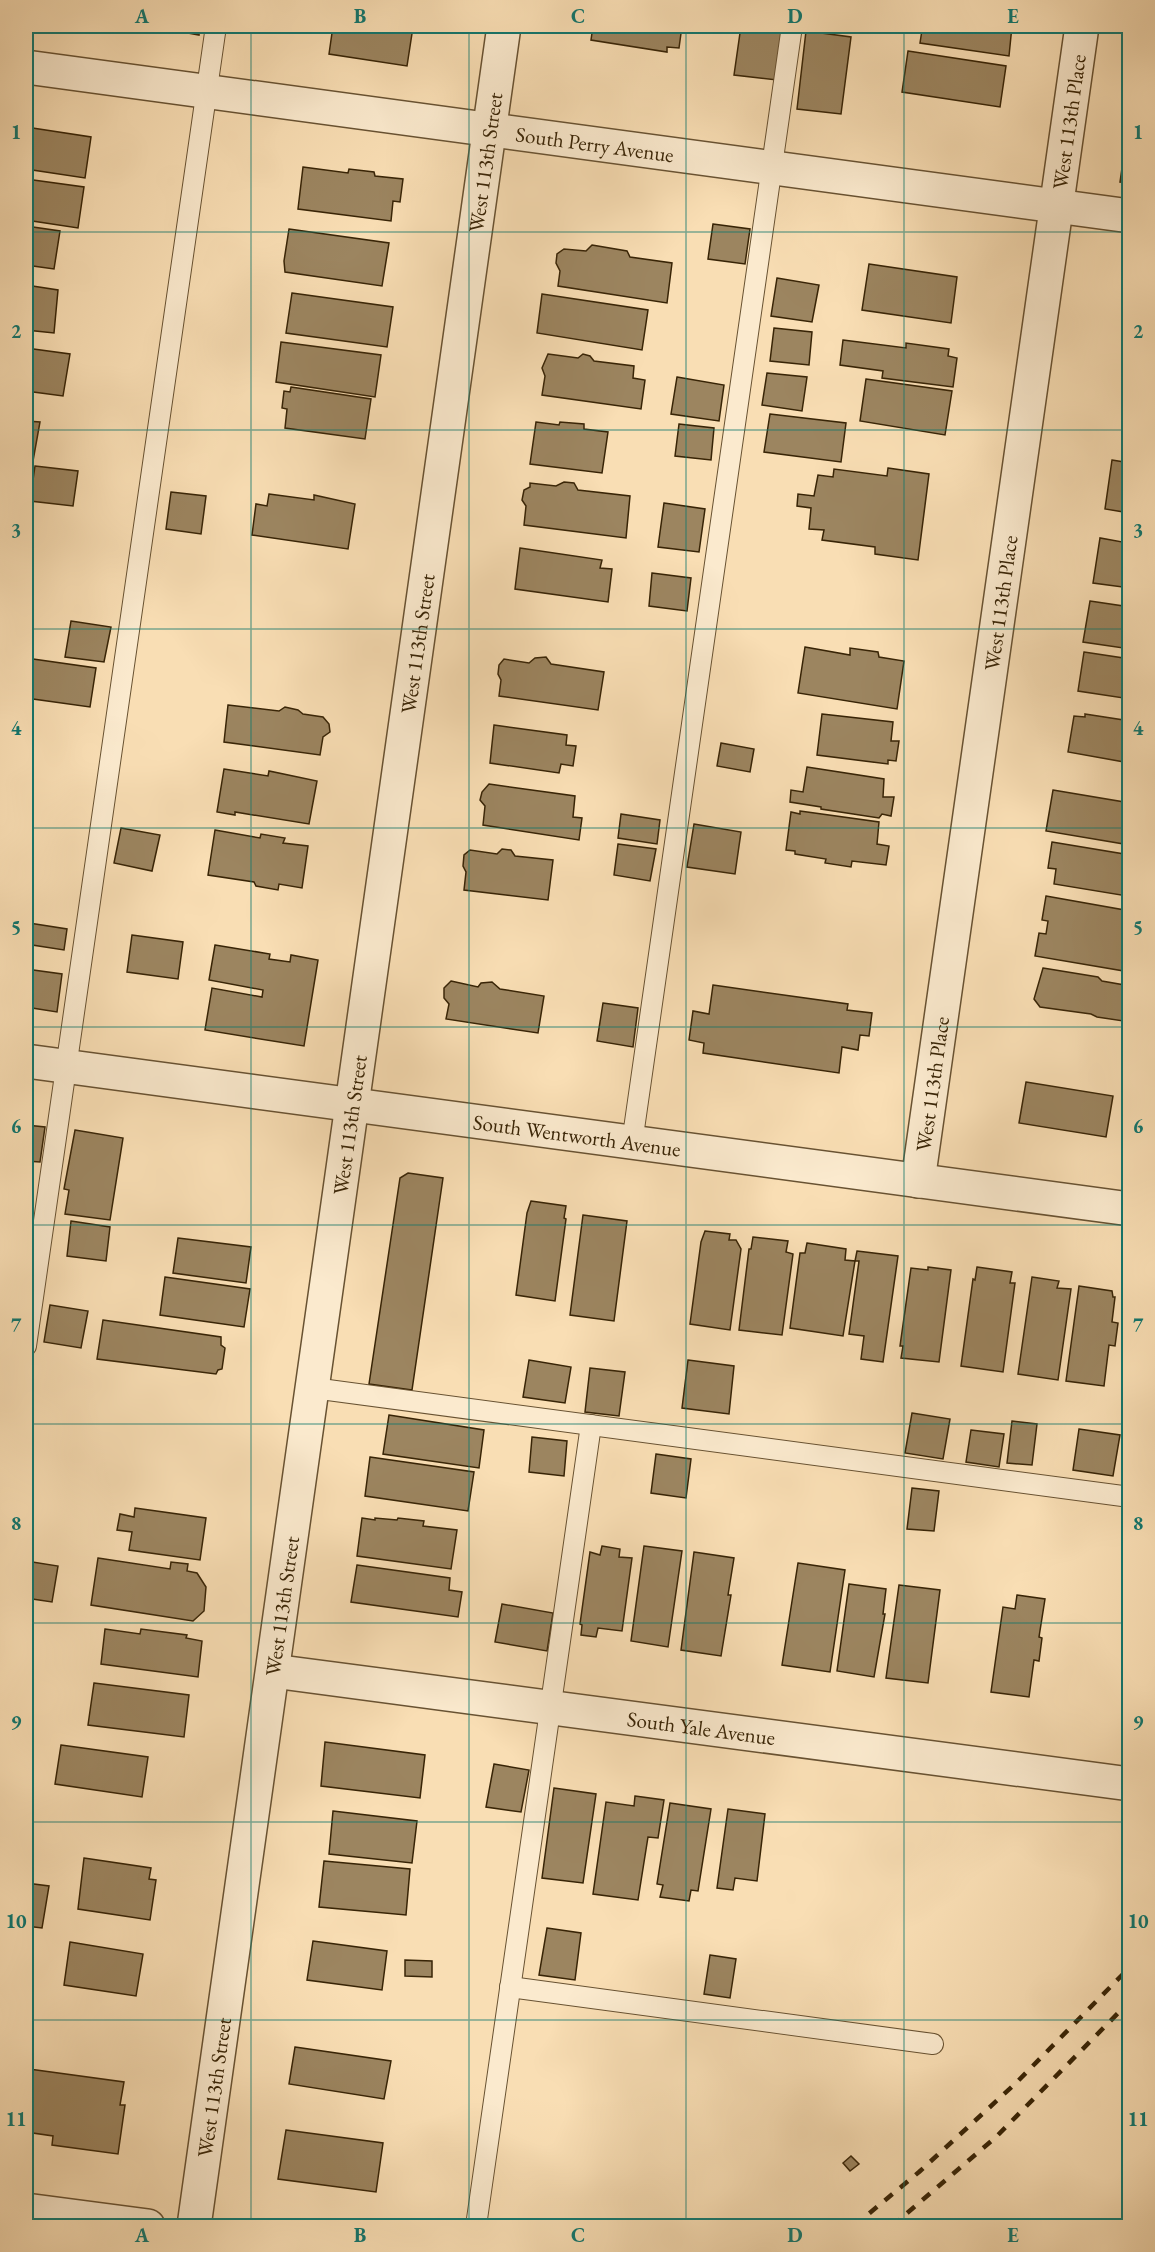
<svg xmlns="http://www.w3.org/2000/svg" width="1155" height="2252" viewBox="0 0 1155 2252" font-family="'EB Garamond',serif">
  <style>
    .building { fill: #9c8560; stroke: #382406; stroke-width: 1.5 }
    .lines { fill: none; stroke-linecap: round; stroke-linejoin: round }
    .service-casing { stroke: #685232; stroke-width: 22 }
    .minor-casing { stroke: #685232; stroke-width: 36 }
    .tertiary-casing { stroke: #685232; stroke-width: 36 }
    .service { stroke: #fbeace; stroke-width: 20 }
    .minor { stroke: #fbeace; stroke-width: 33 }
    .tertiary { stroke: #fbeace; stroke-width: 33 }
    .rail { stroke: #382406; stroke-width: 4.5; stroke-dasharray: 10 10; stroke-linecap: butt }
    .grid { fill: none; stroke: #0f766e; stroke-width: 1.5; stroke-opacity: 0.55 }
    .labels { text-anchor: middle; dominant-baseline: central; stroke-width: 5; stroke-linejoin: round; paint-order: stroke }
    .street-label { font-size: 21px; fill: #382406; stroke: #fbeace }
    .neatline { fill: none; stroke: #0f766e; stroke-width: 2 }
    .grid-label { font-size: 20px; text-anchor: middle; font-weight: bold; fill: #0f766e }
  </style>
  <rect width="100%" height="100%" fill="#f9deb4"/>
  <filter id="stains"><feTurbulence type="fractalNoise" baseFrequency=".00333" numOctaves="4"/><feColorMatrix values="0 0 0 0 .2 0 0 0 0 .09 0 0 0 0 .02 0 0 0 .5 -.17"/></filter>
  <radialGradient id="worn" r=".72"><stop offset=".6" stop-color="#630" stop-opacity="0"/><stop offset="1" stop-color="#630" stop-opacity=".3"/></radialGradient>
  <g class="building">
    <polygon points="162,26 200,26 199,35 161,28"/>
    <polygon points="333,26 413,27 407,66 329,54"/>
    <polygon points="593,26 682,26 679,48 667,47 667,52 591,40"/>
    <polygon points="741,26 784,26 777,80 734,75"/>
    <polygon points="909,26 1012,26 1009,56 920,43 922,30 908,29"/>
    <polygon points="806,31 851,37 841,114 797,109"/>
    <polygon points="908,51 1006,66 1000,107 902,92"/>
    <polygon points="1130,112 1130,183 1120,182"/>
    <polygon points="26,127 91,137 85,178 26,169"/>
    <polygon points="303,167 348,173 349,169 374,172 375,176 403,179 400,202 393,201 391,221 298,209"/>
    <polygon points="26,179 84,187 78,228 26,220"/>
    <polygon points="713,224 750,229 745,264 708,259"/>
    <polygon points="26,226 60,231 54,269 26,265"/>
    <polygon points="289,229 389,243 382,286 285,272 284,261"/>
    <polygon points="592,245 627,251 630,257 672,263 667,303 558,286 560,271 556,263 557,254 564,249 586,251"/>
    <polygon points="869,264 957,277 951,323 862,310"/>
    <polygon points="777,278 819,285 812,322 771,316"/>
    <polygon points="26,285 58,290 54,333 26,330"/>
    <polygon points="292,293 393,307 387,347 286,333"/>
    <polygon points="542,294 648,310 642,350 537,333"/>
    <polygon points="774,328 812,332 809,365 770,361"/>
    <polygon points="1129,337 1130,337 1130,387 1123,386"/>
    <polygon points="843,340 906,348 906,343 949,349 948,356 957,358 953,387 882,378 883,371 840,365"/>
    <polygon points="281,342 381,355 375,397 276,382"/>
    <polygon points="26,348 70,354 63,396 26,391"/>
    <polygon points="548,354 578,358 583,354 590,356 594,361 634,366 633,378 645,380 641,409 542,395 545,376 542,368"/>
    <polygon points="767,373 807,377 802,411 762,405"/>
    <polygon points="677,377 724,385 719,421 671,414"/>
    <polygon points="866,379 952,391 945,435 860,421"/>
    <polygon points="291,387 371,399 365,439 285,428 287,409 282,408 284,391 290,392"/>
    <polygon points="770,414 846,423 841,462 764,452"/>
    <polygon points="26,421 40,422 31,472 26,471"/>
    <polygon points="536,422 559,425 560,422 584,424 584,429 608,432 602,473 530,464"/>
    <polygon points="679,424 714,428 711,460 675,456"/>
    <polygon points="1112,460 1130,463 1130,513 1105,509"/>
    <polygon points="35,466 78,471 73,506 30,501"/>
    <polygon points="888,468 929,474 918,560 875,554 875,547 822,540 824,530 809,529 811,508 797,506 798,494 814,496 818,475 833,477 834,469 887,476"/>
    <polygon points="564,482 574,483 578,490 630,496 626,538 524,525 526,506 522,500 524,490 530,487 530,483 556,486"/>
    <polygon points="171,492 206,496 201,534 166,529"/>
    <polygon points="269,494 314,500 314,495 355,504 348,549 252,535 256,504 267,506"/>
    <polygon points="664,503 705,509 699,552 658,547"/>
    <polygon points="1123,537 1130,538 1130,588 1093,583 1100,538 1122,542"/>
    <polygon points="520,548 602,560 600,568 612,569 608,602 515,589"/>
    <polygon points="652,573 691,578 687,611 649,606"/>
    <polygon points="1090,601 1130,607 1130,649 1083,642"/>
    <polygon points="71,621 111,627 104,662 65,657"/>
    <polygon points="805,647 850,655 850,648 878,652 879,657 904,661 897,709 798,693"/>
    <polygon points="1084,652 1130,659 1130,699 1078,691"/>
    <polygon points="546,657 551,664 604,672 598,710 499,696 501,680 498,674 499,665 504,659 529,663 535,658"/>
    <polygon points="26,658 96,668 90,707 26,698"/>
    <polygon points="228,705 279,711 285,707 298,710 303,714 323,717 329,724 330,732 323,737 320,755 224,742"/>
    <polygon points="822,714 893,722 891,741 899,741 896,761 888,760 888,764 817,755"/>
    <polygon points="1085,714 1130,721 1130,763 1068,752 1074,716 1085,717"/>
    <polygon points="494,725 567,735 566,745 576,746 573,766 561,764 559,773 490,763"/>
    <polygon points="721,743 754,749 750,772 717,766"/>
    <polygon points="807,767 884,779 883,797 894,797 891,816 882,814 879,818 821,809 821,807 790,802 791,790 803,792"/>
    <polygon points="224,769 268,776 269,771 317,781 309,824 235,812 235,815 217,812"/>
    <polygon points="489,784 575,796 573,817 582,818 579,840 483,825 485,806 480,800 482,792"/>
    <polygon points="1053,790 1130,803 1130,845 1046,831"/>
    <polygon points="800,811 879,822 877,844 889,846 886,865 852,861 851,867 825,863 826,859 795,854 795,851 786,850 791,812 800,814"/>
    <polygon points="621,814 660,820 657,844 618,838"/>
    <polygon points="694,824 741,832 735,874 687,867"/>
    <polygon points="121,828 160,835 152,871 114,863"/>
    <polygon points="215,830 260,838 261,834 285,838 283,843 308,846 302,888 279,884 278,890 256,886 254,882 208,875"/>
    <polygon points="1052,842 1130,855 1130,884 1127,896 1054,884 1056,869 1048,868"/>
    <polygon points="618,844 656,849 650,881 614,875"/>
    <polygon points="502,849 511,850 515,856 553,860 548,900 464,890 466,872 463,866 464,855 470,850 497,854"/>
    <polygon points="1046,896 1130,911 1130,972 1035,956 1039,933 1046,934 1048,921 1042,920"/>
    <polygon points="29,923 67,929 64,950 26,944"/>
    <polygon points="132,935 183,942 178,979 127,972"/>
    <polygon points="215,945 270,954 269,959 290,962 291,955 318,960 304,1046 205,1030 212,988 262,997 263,990 209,980"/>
    <polygon points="1043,968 1098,977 1102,981 1130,986 1130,1022 1097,1017 1091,1014 1040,1007 1034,999"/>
    <polygon points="26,969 62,974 57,1012 26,1007"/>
    <polygon points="451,981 478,987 481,983 492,982 500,989 544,996 538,1033 446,1019 449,1004 444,998 444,988"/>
    <polygon points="713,985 848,1004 847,1010 872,1013 869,1036 860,1035 858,1050 842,1047 839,1073 703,1053 704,1043 689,1040 693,1011 709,1014"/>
    <polygon points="603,1003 638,1008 633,1047 597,1041"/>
    <polygon points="1026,1082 1113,1096 1106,1137 1019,1123"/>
    <polygon points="26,1125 45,1127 40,1162 26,1161"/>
    <polygon points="75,1130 123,1138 110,1220 65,1214 69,1190 64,1189"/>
    <polygon points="408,1173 443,1178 412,1390 369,1384 400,1178"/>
    <polygon points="531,1201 566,1206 564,1218 566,1219 555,1301 516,1295 527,1213"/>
    <polygon points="583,1215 627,1221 614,1321 570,1315"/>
    <polygon points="71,1221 110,1227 106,1261 67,1256"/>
    <polygon points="705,1231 730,1234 729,1240 736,1240 741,1249 730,1330 690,1324 701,1242"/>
    <polygon points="753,1237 788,1241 786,1252 793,1254 782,1335 739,1330 749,1249 751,1249"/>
    <polygon points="178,1238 251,1247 246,1283 173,1273"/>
    <polygon points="807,1243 846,1249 845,1260 855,1261 843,1336 790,1328 800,1253 805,1253"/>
    <polygon points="857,1251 898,1256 883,1362 861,1359 864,1336 849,1334 859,1261 855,1261"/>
    <polygon points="928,1267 951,1270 939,1362 901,1358 903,1346 900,1346 911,1268 928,1270"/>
    <polygon points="977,1267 1012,1272 1010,1283 1015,1283 1003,1372 961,1366 973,1279 975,1280"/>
    <polygon points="165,1277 250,1289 244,1327 160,1315"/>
    <polygon points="1032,1277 1059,1281 1057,1288 1071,1289 1058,1380 1018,1374"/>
    <polygon points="1079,1286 1112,1291 1113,1297 1115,1297 1112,1322 1118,1323 1115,1346 1109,1345 1104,1386 1066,1381"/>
    <polygon points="50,1305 88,1311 81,1348 44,1342"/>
    <polygon points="103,1320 221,1337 221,1345 225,1348 222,1369 218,1370 216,1374 97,1359"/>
    <polygon points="529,1360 571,1367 565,1403 523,1397"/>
    <polygon points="688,1360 734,1366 729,1414 682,1408"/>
    <polygon points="590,1368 625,1372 619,1416 585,1412"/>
    <polygon points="912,1413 950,1419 943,1459 905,1453"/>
    <polygon points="389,1415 484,1430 479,1468 383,1454"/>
    <polygon points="1012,1421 1037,1424 1032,1465 1007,1463"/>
    <polygon points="1079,1429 1120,1435 1113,1476 1073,1470"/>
    <polygon points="971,1430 1004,1434 999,1467 966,1462"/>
    <polygon points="532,1437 567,1441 564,1476 529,1472"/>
    <polygon points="656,1454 691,1459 686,1498 651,1493"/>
    <polygon points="370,1457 474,1472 468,1511 365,1496"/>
    <polygon points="912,1488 939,1491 934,1531 907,1529"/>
    <polygon points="135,1508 206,1518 200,1560 129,1550 132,1532 117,1530 120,1514 134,1517"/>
    <polygon points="362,1518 375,1520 375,1518 397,1520 398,1518 424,1521 423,1526 457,1530 451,1569 357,1556"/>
    <polygon points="602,1546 620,1549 619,1557 632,1558 622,1631 598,1628 596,1637 581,1635 582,1625 580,1624 590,1552 600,1555"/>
    <polygon points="644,1546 682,1551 668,1647 631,1641"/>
    <polygon points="694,1552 734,1558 728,1595 731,1595 721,1656 681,1650"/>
    <polygon points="98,1558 170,1569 171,1562 188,1564 187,1571 197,1573 206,1587 204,1611 193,1621 91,1605"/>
    <polygon points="26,1561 58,1566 52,1602 26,1598"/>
    <polygon points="798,1563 845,1570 830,1672 782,1665"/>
    <polygon points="357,1565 450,1578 449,1590 462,1592 458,1617 351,1602"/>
    <polygon points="849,1584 886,1589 883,1614 885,1614 874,1677 837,1671"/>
    <polygon points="899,1585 940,1590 928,1683 886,1678"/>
    <polygon points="1017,1595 1045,1599 1039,1637 1042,1638 1039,1661 1034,1660 1029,1697 991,1692 1003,1607 1015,1609"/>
    <polygon points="502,1604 553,1613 547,1651 495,1642"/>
    <polygon points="105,1629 140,1634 141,1629 187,1635 186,1638 202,1641 198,1677 101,1664"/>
    <polygon points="94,1683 189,1695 184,1737 88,1725"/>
    <polygon points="325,1742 425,1755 420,1798 321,1786"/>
    <polygon points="61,1745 148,1757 142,1797 55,1784"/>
    <polygon points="494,1764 529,1770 521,1812 486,1807"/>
    <polygon points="554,1788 596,1794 583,1883 542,1878"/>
    <polygon points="635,1796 664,1800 658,1838 648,1837 638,1900 593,1894 606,1802 634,1806"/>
    <polygon points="670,1803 711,1809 698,1891 691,1890 689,1901 660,1897 663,1885 657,1884"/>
    <polygon points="728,1809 765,1814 757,1881 735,1878 733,1890 717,1888"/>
    <polygon points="333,1811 417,1821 412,1863 329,1854"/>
    <polygon points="84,1858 151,1868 149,1879 156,1880 150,1920 78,1909"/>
    <polygon points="324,1861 410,1869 406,1915 319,1907"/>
    <polygon points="26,1883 49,1886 42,1928 26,1926"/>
    <polygon points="547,1928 581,1933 575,1980 539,1975"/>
    <polygon points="313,1941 387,1951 382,1990 307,1980"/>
    <polygon points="70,1942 143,1954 136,1996 64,1985"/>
    <polygon points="710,1955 736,1959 730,1998 704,1994"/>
    <polygon points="405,1960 432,1961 432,1977 405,1976"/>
    <polygon points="295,2047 391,2061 384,2099 289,2084"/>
    <polygon points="29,2069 124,2082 120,2105 125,2105 118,2154 52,2145 53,2136 26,2132 26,2097"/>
    <polygon points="286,2130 383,2143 376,2192 278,2179"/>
    <polygon points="851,2156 859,2164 850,2171 843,2163"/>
  </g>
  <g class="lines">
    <defs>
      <g id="service">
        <polyline points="632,1143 792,26"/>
        <polyline points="26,1346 216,26"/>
        <polyline points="313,1388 1130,1497"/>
        <polyline points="510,1987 933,2044"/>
        <polyline points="476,2226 591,1425"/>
      </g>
      <g id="minor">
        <path id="s1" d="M26,67L1130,216"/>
        <path id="s2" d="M918,1181L1082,26"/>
        <path id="s3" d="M273,1671L1130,1784"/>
        <polyline points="26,2210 148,2226"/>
        <path id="s4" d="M194,2226L504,26"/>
      </g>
      <g id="tertiary">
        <path id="s5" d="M26,1061L1130,1209"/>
      </g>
    </defs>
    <use href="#service" class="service-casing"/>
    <use href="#minor" class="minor-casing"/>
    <use href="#tertiary" class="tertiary-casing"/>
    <use href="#service" class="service"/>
    <use href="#minor" class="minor"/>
    <use href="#tertiary" class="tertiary"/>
    <g class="rail">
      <polyline points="854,2226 919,2172 1015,2084 1130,1967"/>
      <polyline points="892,2226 996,2137 1130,2001"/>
    </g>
  </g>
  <path class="grid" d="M251,26V2226M469,26V2226M686,26V2226M904,26V2226M26,232H1130M26,430H1130M26,629H1130M26,828H1130M26,1027H1130M26,1225H1130M26,1424H1130M26,1623H1130M26,1822H1130M26,2020H1130"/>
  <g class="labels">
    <g class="street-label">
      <text stroke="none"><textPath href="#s2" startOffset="1070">West 113th Place</textPath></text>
      <text stroke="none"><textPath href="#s1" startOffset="574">South Perry Avenue</textPath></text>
      <text stroke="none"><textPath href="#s4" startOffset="2084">West 113th Street</textPath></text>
      <text stroke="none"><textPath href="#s2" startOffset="584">West 113th Place</textPath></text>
      <text stroke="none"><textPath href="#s4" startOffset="1598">West 113th Street</textPath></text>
      <text stroke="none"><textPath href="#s2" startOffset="98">West 113th Place</textPath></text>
      <text stroke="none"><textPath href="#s4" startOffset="1112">West 113th Street</textPath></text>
      <text stroke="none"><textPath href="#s5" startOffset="556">South Wentworth Avenue</textPath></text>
      <text stroke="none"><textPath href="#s4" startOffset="626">West 113th Street</textPath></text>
      <text stroke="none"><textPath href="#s3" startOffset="432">South Yale Avenue</textPath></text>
      <text stroke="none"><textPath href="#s4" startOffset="140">West 113th Street</textPath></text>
    </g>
  </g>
  <rect width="1155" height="2252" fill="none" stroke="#f9deb4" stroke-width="66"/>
  <rect x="33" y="33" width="1089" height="2186" class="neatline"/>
  <g class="grid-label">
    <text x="142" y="23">A</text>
    <text x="360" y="23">B</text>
    <text x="578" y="23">C</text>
    <text x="795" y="23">D</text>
    <text x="1013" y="23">E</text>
    <text x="16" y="139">1</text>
    <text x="1138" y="139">1</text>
    <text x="16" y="338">2</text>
    <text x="1138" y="338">2</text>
    <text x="16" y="537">3</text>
    <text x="1138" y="537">3</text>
    <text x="16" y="735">4</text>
    <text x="1138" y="735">4</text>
    <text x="16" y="934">5</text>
    <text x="1138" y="934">5</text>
    <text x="16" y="1133">6</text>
    <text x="1138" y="1133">6</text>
    <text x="16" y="1332">7</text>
    <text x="1138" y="1332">7</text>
    <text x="16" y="1530">8</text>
    <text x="1138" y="1530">8</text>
    <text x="16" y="1729">9</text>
    <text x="1138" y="1729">9</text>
    <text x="16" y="1928">10</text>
    <text x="1138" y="1928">10</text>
    <text x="16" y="2126">11</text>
    <text x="1138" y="2126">11</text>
    <text x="142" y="2242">A</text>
    <text x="360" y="2242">B</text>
    <text x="578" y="2242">C</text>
    <text x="795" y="2242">D</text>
    <text x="1013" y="2242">E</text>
  </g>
  <rect width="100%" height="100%" filter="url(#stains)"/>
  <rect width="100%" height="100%" fill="url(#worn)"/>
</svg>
